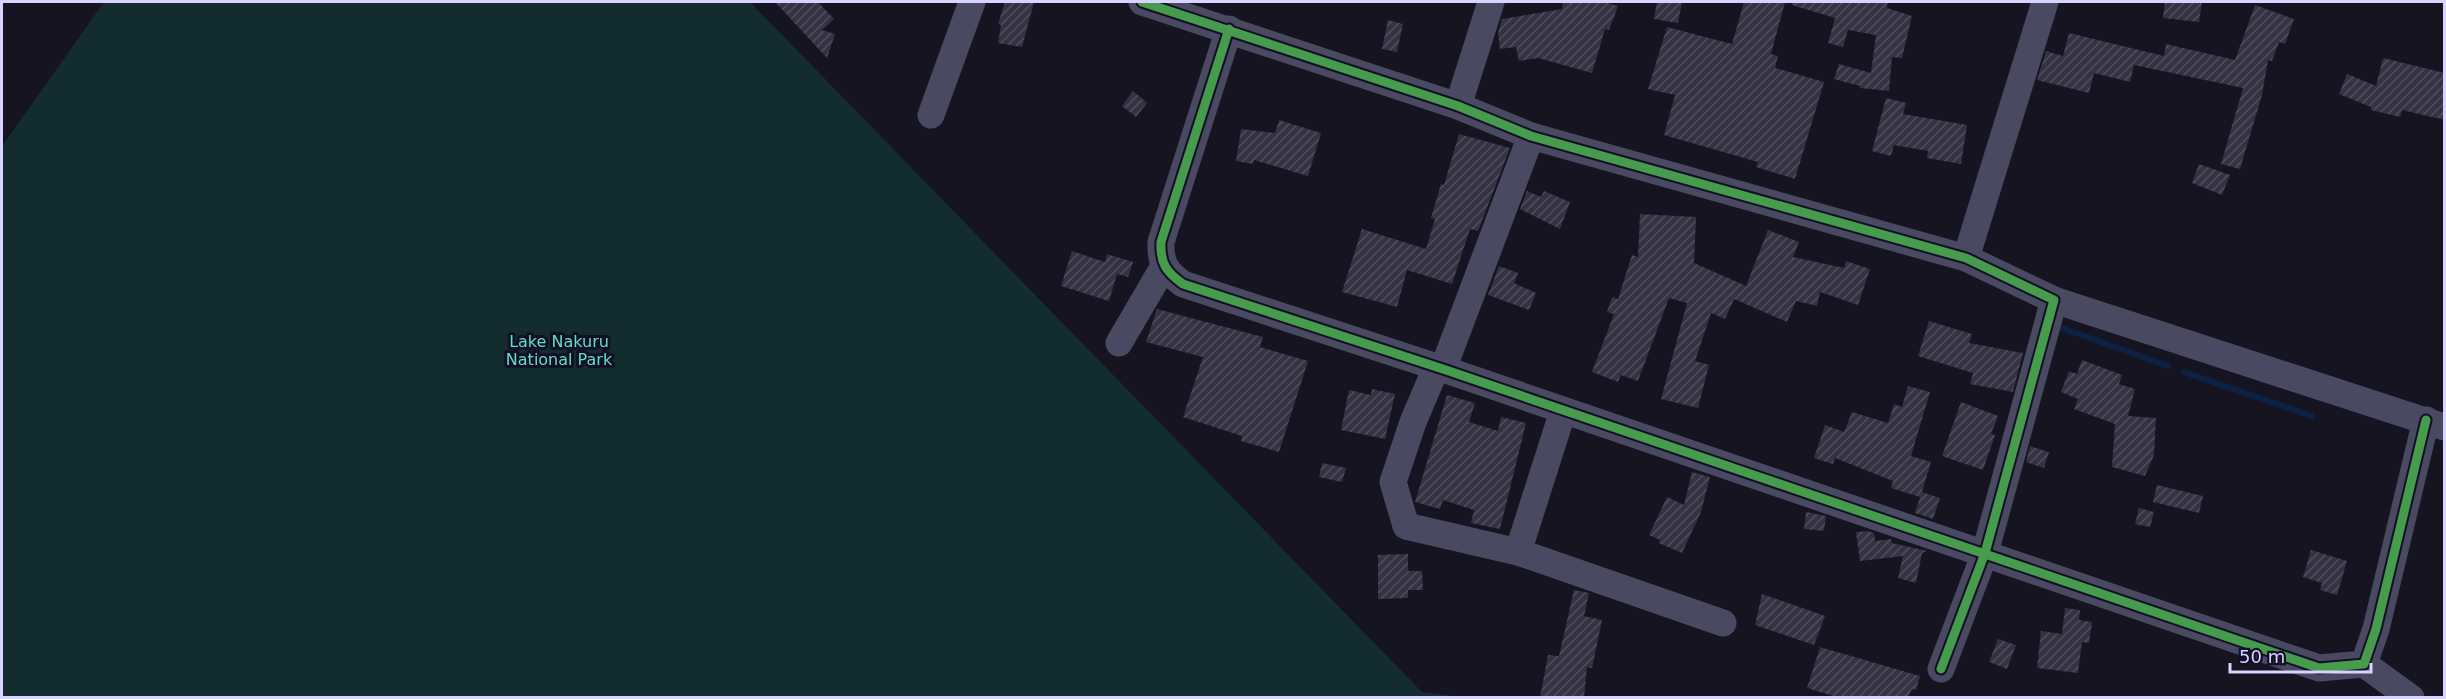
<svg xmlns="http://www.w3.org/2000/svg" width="2446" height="699" viewBox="0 0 2446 699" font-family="'DejaVu Sans',sans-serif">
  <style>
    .green { fill: #132c2d }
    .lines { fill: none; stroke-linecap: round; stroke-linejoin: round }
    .stream { stroke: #0d2144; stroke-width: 6 }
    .building { fill: url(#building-hatch) }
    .minor { stroke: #4a4962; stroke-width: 27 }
    .cycleway-casing { stroke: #130f26; stroke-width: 13 }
    .cycleway { stroke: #469c4c; stroke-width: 9 }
    .labels { text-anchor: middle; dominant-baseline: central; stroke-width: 6; stroke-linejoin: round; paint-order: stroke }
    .park-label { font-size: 16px; fill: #5fe0c0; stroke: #130f26 }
  </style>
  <defs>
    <pattern id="building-hatch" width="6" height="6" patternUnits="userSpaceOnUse" patternTransform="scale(1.5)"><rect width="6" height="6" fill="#343243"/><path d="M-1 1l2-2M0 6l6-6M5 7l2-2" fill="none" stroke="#514f5f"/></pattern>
  </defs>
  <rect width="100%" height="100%" fill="#161421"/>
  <polygon class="green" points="104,2 750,2 1422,692 1462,697 2,697 2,146"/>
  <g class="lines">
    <g class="stream">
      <polyline points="2062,328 2168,366"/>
      <polyline points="2184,372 2312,416"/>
    </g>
  </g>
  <g class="building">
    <polygon points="775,2 818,2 834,19 822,30 835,34 827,58"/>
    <polygon points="1005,2 1034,2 1022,47 998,43 1001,25 998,24"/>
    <polygon points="1563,2 1605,2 1618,6 1609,30 1605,29 1592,73 1538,58 1519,61 1516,47 1500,49 1498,33 1502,19 1562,9"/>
    <polygon points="1657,2 1682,2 1678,23 1654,19"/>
    <polygon points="1744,2 1785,2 1771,54 1778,56 1775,68 1824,82 1795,179 1756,167 1758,162 1664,135 1675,95 1648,89 1667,27 1732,44"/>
    <polygon points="1792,2 1888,2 1887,8 1912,16 1902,58 1892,57 1889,91 1860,88 1860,86 1834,79 1839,64 1871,73 1876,35 1848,30 1843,47 1828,43 1835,18 1792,5"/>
    <polygon points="2165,2 2202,2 2199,22 2163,18"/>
    <polygon points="2255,5 2294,19 2285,44 2279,42 2272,61 2268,60 2262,95 2240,169 2221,164 2243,88 2134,65 2130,82 2094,73 2089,93 2037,80 2046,51 2063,56 2069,33 2164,56 2166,44 2235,60"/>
    <polygon points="1388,20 1403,24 1397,52 1382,49"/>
    <polygon points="2383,58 2445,73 2445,120 2402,110 2400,117 2371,110 2371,107 2339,94 2347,74 2376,86"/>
    <polygon points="1133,91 1147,103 1136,117 1122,106"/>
    <polygon points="1886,98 1906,103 1903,114 1967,125 1961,164 1927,158 1928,151 1894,145 1891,156 1872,151"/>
    <polygon points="1279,120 1321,133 1308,176 1254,160 1253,164 1236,161 1241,129 1275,133"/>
    <polygon points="1459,134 1510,148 1478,231 1470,229 1452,284 1407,270 1397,307 1342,292 1362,229 1426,249 1435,219 1431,218 1441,184 1444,185"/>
    <polygon points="2199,164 2230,175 2222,195 2192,183"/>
    <polygon points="1527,191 1541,197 1544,191 1570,202 1560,229 1520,209"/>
    <polygon points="1640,214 1696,217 1694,263 1746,286 1768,230 1799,242 1793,257 1844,268 1846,261 1870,269 1858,305 1820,292 1817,306 1796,301 1787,322 1734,299 1725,319 1711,313 1695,361 1709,365 1698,408 1661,399 1687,303 1669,298 1638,381 1621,375 1618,382 1592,372 1614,314 1607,312 1612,297 1618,299 1632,255 1638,257"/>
    <polygon points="1072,251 1105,262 1107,254 1133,262 1128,277 1117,274 1109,301 1061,286"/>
    <polygon points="1499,266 1518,273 1514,283 1536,293 1529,310 1488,295"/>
    <polygon points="1157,309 1263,337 1260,347 1308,361 1279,452 1241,441 1242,436 1183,417 1203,357 1146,342"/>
    <polygon points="1929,321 1972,334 1969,343 2023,353 2013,392 1970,384 1973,373 1918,356"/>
    <polygon points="2082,360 2122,375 2119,384 2135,389 2128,416 2156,418 2154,455 2145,476 2112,467 2115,424 2074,409 2078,399 2061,392 2069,371 2077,374"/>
    <polygon points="1908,386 1930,392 1911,456 1931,462 1922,492 1940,498 1933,519 1915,513 1920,497 1891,488 1893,481 1835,458 1833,464 1814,458 1825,425 1844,432 1852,412 1888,423 1894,404 1902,407"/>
    <polygon points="1372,389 1395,394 1385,439 1341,430 1349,390 1371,395"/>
    <polygon points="1447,395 1475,403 1469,422 1498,431 1501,417 1526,423 1500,529 1471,523 1474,510 1443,500 1440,509 1415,502"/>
    <polygon points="1961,402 1998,416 1991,434 1995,435 1983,470 1942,456"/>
    <polygon points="2030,446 2049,452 2044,468 2026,462"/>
    <polygon points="1322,463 1346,468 1342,482 1319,477"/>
    <polygon points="1692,472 1710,477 1701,512 1682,553 1659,543 1660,540 1649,535 1667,497 1684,505"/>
    <polygon points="2157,485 2203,496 2199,513 2153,502"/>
    <polygon points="2139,508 2154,512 2150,527 2135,524"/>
    <polygon points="1806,512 1826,516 1824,531 1804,529"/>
    <polygon points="1868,531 1874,533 1875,541 1891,539 1892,543 1927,551 1922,553 1916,583 1898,578 1903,556 1860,561 1856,532"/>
    <polygon points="2311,550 2347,561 2337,595 2320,590 2322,583 2303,577"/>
    <polygon points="1408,554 1408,571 1422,571 1423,590 1408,590 1408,598 1378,599 1378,555"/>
    <polygon points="1574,590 1589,593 1584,616 1602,620 1592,668 1587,667 1584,698 1540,698 1548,655 1559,656"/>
    <polygon points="1762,594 1825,616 1814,645 1755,625"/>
    <polygon points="2065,608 2080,610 2079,620 2092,622 2089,643 2082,642 2078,673 2037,668 2041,631 2062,634"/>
    <polygon points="1998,639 2016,645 2007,669 1989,662"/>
    <polygon points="1820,647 1920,676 1916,690 1912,689 1908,698 1840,698 1807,688"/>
  </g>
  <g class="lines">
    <g class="minor">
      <polyline points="1142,2 1458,106 1531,136 1966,258 2054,300 1985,553 1941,669"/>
      <path d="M1229,29L1161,242C1160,263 1166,272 1183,284L1443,369L2319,668L2364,664L2376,629L2426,420"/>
      <polyline points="1458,106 1491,2"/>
      <polyline points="931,115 972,2"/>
      <polyline points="1966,258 2045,2"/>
      <polyline points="2054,300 2444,427"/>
      <polyline points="1119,343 1164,266"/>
      <polyline points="1436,368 1413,422 1393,482 1406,526 1518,552 1723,623"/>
      <polyline points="1443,369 1531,136"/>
      <polyline points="1518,552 1563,411"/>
      <polyline points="2364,664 2411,698"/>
    </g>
    <defs>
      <g id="cycleway">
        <polyline points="1142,2 1458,106 1531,136 1966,258 2054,300 1985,553 1941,669"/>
        <path d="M1229,29L1161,242C1160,263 1166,272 1183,284L1443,369L2319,668L2364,664L2376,629L2426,420"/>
      </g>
    </defs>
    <use href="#cycleway" class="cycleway-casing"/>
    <use href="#cycleway" class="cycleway"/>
  </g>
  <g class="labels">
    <g class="park-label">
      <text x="559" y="341">Lake Nakuru<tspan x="559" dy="18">National Park</tspan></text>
    </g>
  </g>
  <rect width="2446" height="699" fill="none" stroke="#d9d4ff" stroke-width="6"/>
  <path d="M2230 663v9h141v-9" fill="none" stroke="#d9d4ff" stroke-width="3"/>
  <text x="2239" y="663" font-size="18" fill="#d9d4ff" stroke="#130f26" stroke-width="4.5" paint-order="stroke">50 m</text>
</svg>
